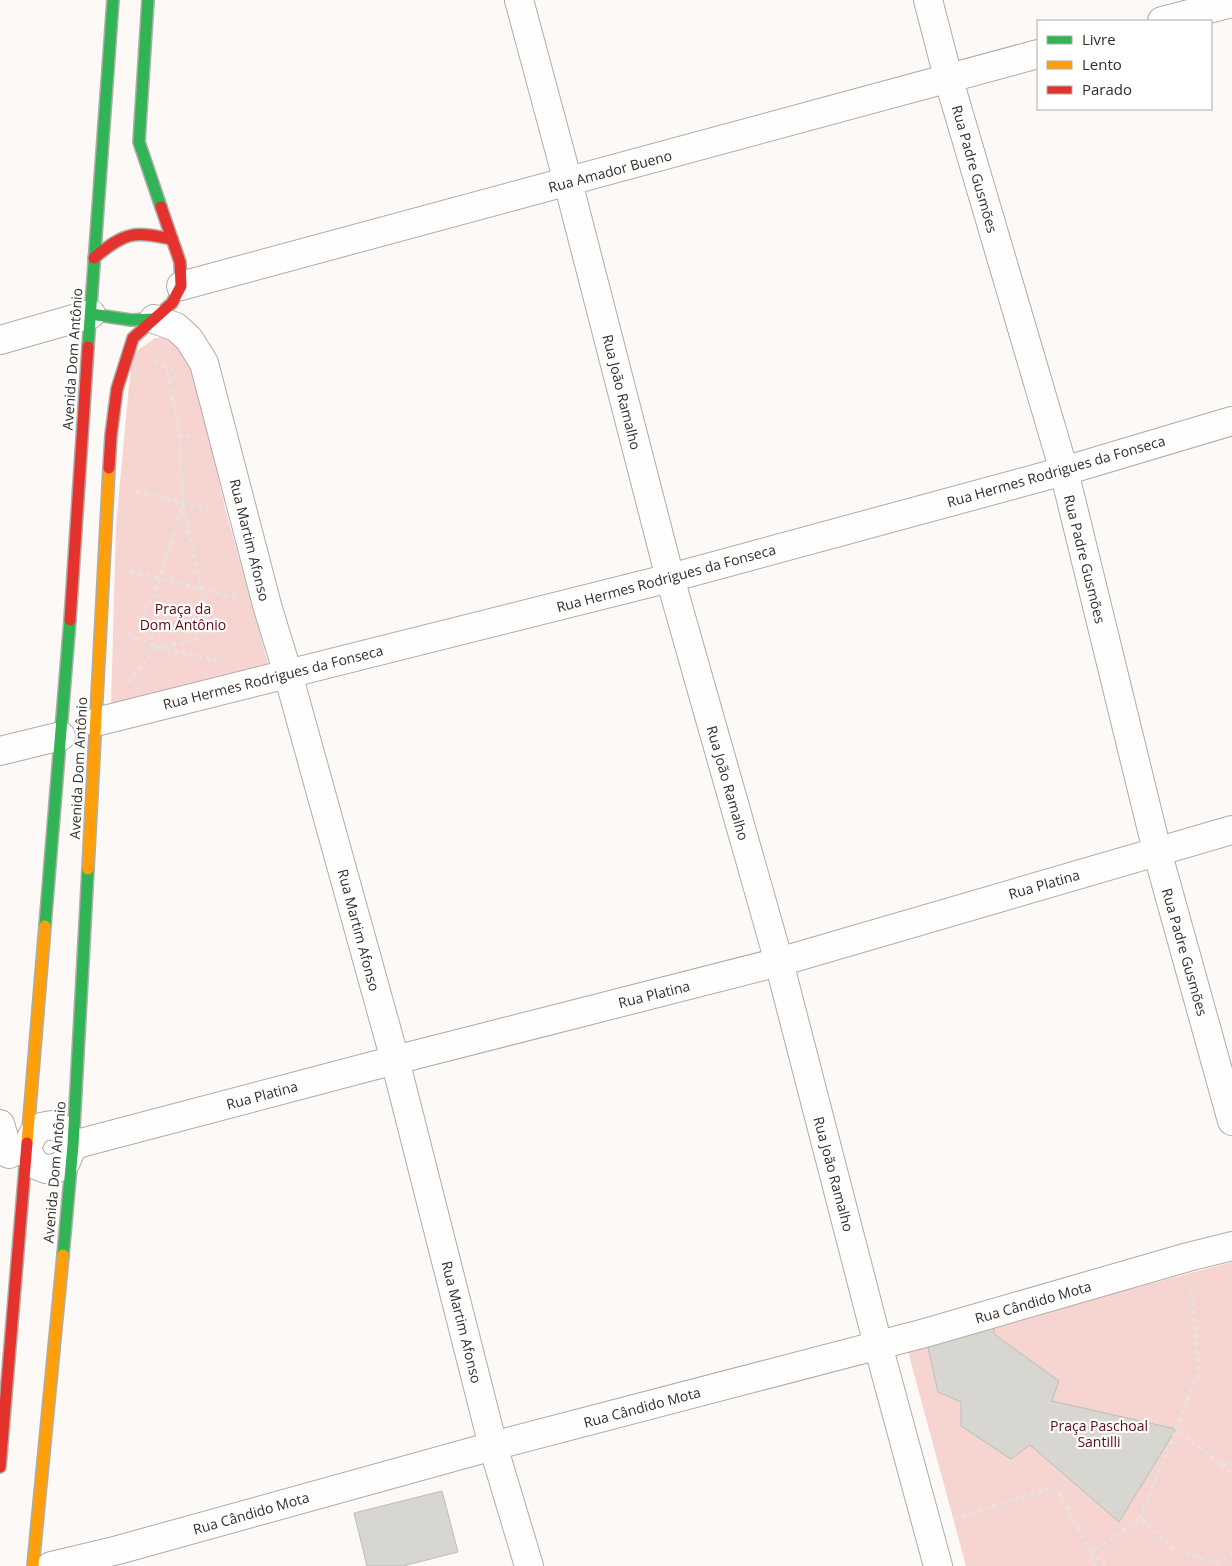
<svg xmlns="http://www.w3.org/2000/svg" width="1232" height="1566" viewBox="0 0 1232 1566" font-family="'Open Sans',sans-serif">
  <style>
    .green { fill: #f6d5d1 }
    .building { fill: #d7d6d1; stroke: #bdbcb8 }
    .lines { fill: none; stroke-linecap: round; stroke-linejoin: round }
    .street-casing { stroke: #b0ada8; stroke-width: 30 }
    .fast-casing { stroke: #b0ada8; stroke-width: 14 }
    .slow-casing { stroke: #b0ada8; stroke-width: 14 }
    .jam-casing { stroke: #b0ada8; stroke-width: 14 }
    .path { stroke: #e4e3e2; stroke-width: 3; stroke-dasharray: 4 4; stroke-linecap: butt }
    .street { stroke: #fffefe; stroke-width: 28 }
    .fast { stroke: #30b455; stroke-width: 11 }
    .slow { stroke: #ff9f0a; stroke-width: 11 }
    .jam { stroke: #e5322d; stroke-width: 11 }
    .labels { text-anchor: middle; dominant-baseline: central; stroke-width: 4.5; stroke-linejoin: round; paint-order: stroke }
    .street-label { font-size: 14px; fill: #332f29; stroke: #fff }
    .park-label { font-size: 14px; fill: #610a11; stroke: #fff }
  </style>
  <rect width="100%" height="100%" fill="#fcf9f6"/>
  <g class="green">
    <polygon points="180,336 198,380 225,508 269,667 111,705 116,526 132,354 155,338"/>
    <polygon points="1232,1262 1232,1566 966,1566 907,1348"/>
  </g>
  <g class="building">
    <polygon points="994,1325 994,1334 1059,1381 1052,1401 1176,1429 1119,1522 1030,1445 1011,1459 961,1426 961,1402 938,1392 927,1343"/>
    <polygon points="442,1491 458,1552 403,1566 367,1566 354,1513"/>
  </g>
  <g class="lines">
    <defs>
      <g id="street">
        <polyline points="519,0 568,182 670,578 779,962 878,1345 938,1566"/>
        <polyline points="928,0 948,77 1064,471 1157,851 1232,1121"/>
        <polyline points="1162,21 1232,3"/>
        <polyline points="181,286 1038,54"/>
        <polyline points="154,319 176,327 189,339 204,363 267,605 288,674 395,1060 493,1446 529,1566"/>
        <polyline points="0,340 91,314"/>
        <polyline points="96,722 670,578 1064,471 1232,421"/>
        <polyline points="0,751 61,736"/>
        <polyline points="0,1124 9,1154"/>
        <polyline points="73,1145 395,1060 779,962 1232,830"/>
        <polyline points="26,1150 33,1134 41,1127 52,1125 64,1130 73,1145"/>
        <polyline points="26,1150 36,1165 46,1169 57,1168 66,1162 73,1145"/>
        <polyline points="51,1566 118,1550 493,1446 925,1333 1188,1257 1232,1246"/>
      </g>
      <g id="fast">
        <polyline points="148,0 139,142 161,207"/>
        <polyline points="91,314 131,320 154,319"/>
        <polyline points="88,347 113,0"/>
        <polyline points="45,926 70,620"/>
        <polyline points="63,1255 73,1145 88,869"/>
      </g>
      <g id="slow">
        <polyline points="88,869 109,468"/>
        <polyline points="27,1143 45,926"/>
        <polyline points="33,1566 63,1255"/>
      </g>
      <g id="jam">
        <path d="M94,258C125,232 133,231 172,239"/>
        <polyline points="109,468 111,435 117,389 133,338 172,303 181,286 180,262 161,207"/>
        <polyline points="70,620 88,347"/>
        <polyline points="0,1467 27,1143"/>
      </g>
    </defs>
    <use href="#street" class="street-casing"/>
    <use href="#fast" class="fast-casing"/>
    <use href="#slow" class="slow-casing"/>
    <use href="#jam" class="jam-casing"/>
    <g class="path">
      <polyline points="155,361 161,363 167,372"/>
      <polyline points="179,434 195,438"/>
      <polyline points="136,491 212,510"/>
      <polyline points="131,571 237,598"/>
      <polyline points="128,634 156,647 128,683"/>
      <polyline points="156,647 190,642 201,637 206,628 205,607 183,503 178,427 167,372 176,369"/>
      <polyline points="156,647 146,626 144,608 155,595 183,503"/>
      <polyline points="159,648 221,661"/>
      <polyline points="1191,1286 1199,1371 1176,1429 1221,1465 1232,1462"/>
      <polyline points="1221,1465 1232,1474"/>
      <polyline points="954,1518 1055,1487 1092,1553 1095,1566"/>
      <polyline points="1140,1518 1176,1429"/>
      <polyline points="1105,1566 1092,1553 1140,1518 1176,1551 1218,1563 1232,1554"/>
    </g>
    <use href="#street" class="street"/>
    <use href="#fast" class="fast"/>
    <use href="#slow" class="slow"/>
    <use href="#jam" class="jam"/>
  </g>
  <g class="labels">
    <g class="street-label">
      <text transform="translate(975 169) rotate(74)">Rua Padre Gusmões</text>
      <text transform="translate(610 171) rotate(-15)">Rua Amador Bueno</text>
      <text transform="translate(72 359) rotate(-86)">Avenida Dom Antônio</text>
      <text transform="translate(622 392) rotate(76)">Rua João Ramalho</text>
      <text transform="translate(1056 471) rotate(-16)">Rua Hermes Rodrigues da Fonseca</text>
      <text transform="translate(250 540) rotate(76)">Rua Martim Afonso</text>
      <text transform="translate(1085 559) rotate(76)">Rua Padre Gusmões</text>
      <text transform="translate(666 578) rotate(-15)">Rua Hermes Rodrigues da Fonseca</text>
      <text transform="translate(273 677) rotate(-14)">Rua Hermes Rodrigues da Fonseca</text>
      <text transform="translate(78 768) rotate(-87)">Avenida Dom Antônio</text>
      <text transform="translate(728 783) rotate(74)">Rua João Ramalho</text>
      <text transform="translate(1044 884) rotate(-16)">Rua Platina</text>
      <text transform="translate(359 930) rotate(75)">Rua Martim Afonso</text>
      <text transform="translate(1185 952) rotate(74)">Rua Padre Gusmões</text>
      <text transform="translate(654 994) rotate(-14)">Rua Platina</text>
      <text transform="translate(262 1095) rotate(-15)">Rua Platina</text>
      <text transform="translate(54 1172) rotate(-85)">Avenida Dom Antônio</text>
      <text transform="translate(834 1174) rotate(75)">Rua João Ramalho</text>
      <text transform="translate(1033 1302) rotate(-16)">Rua Cândido Mota</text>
      <text transform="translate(462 1322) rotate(76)">Rua Martim Afonso</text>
      <text transform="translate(642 1407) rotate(-15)">Rua Cândido Mota</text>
      <text transform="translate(251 1513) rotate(-16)">Rua Cândido Mota</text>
    </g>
    <g class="park-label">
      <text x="183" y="608">Praça da<tspan x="183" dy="16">Dom Antônio</tspan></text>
      <text x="1099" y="1425">Praça Paschoal<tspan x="1099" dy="16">Santilli</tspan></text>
    </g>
  </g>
  <rect x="1037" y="20" width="175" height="90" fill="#ffffff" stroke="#adaca9"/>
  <rect x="1047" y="36" width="25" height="8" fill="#30b455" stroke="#adaca9"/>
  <text x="1082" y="45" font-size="15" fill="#332f29">Livre</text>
  <rect x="1047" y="61" width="25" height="8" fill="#ff9f0a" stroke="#adaca9"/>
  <text x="1082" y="70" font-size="15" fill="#332f29">Lento</text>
  <rect x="1047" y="86" width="25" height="8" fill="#e5322d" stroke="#adaca9"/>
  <text x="1082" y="95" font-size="15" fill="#332f29">Parado</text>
</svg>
